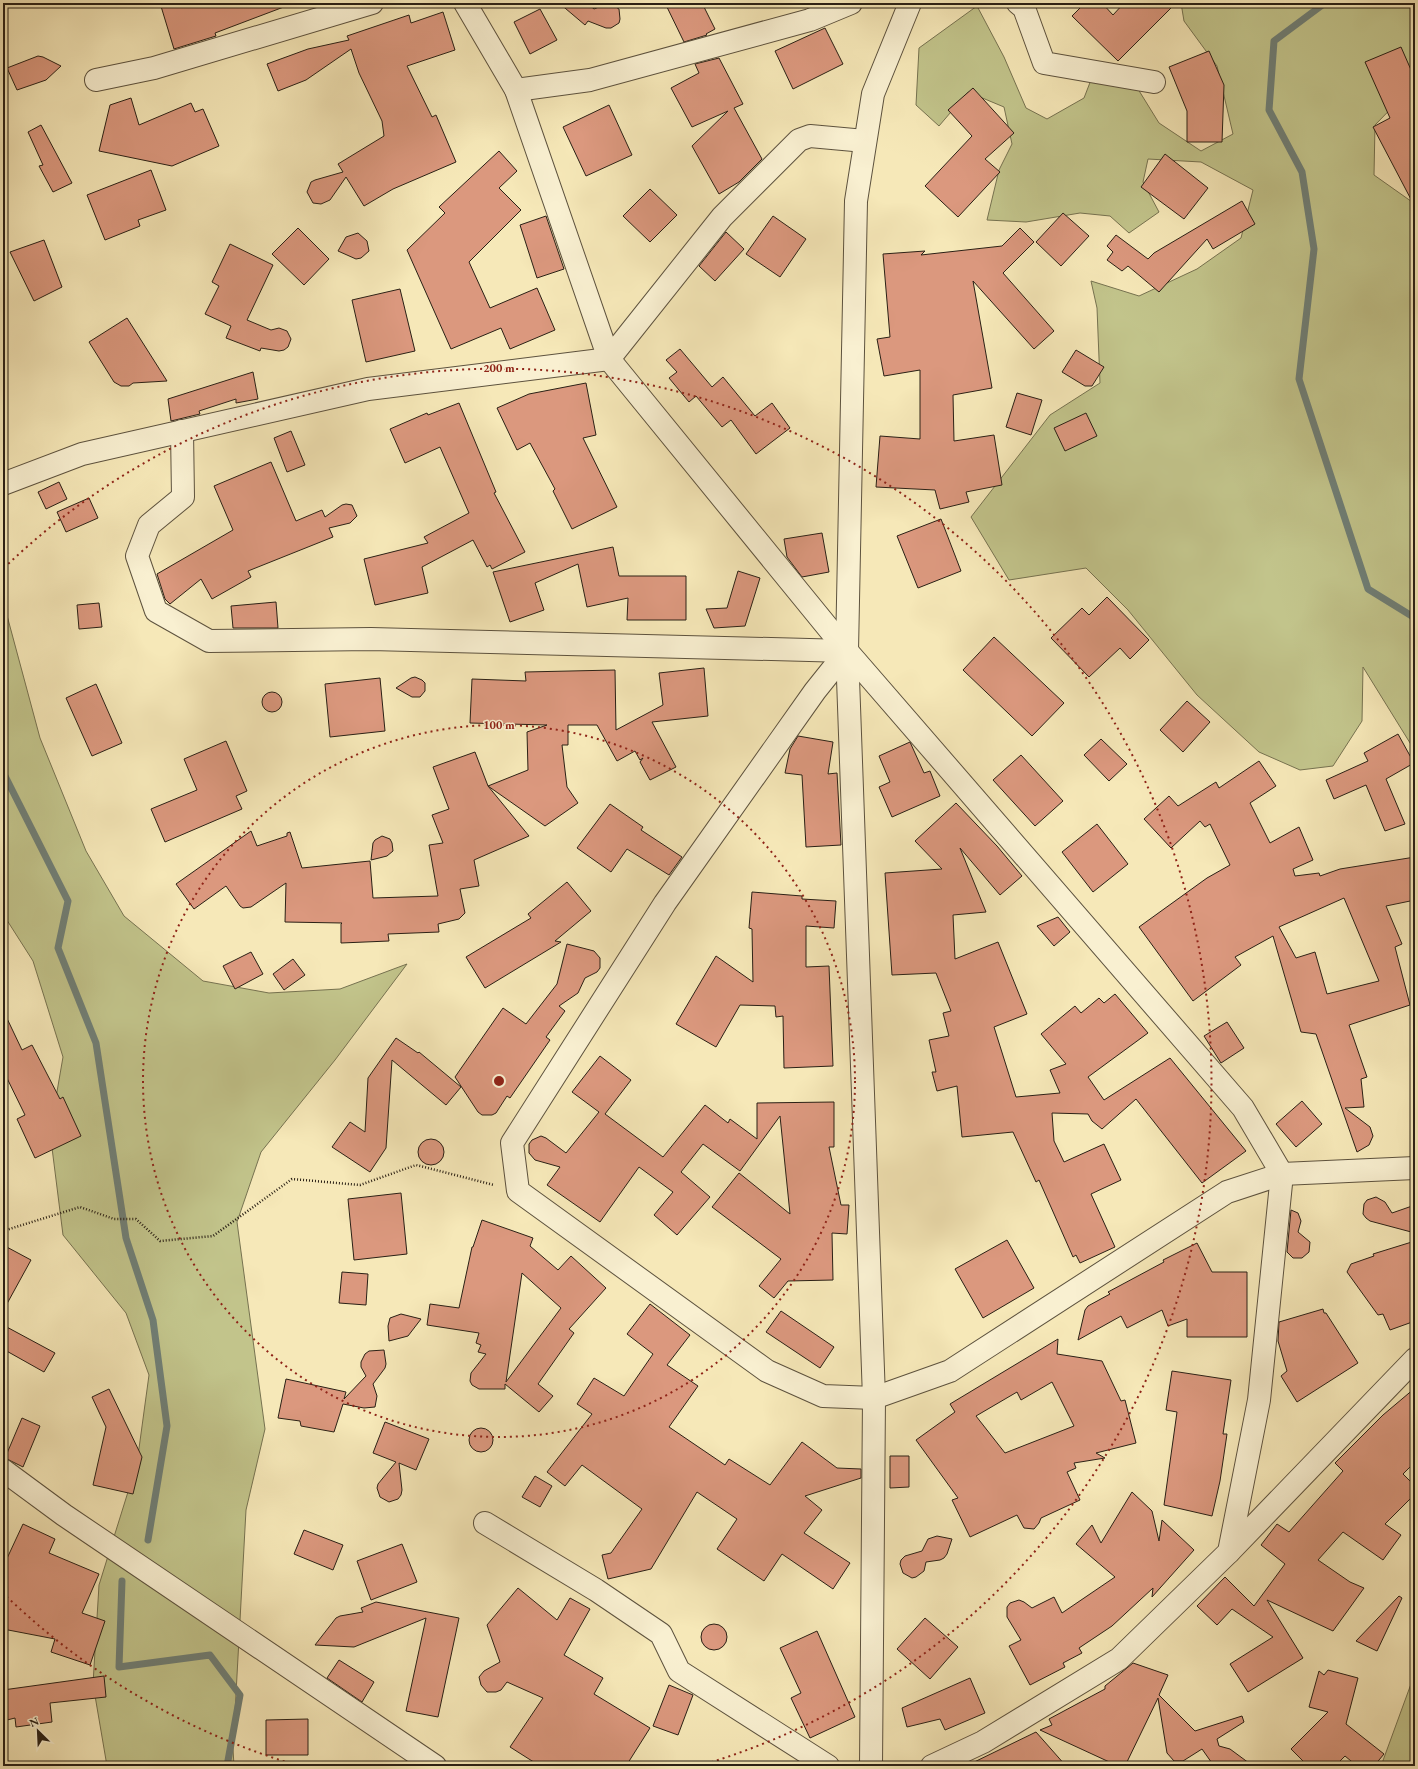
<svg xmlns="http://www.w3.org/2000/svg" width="1418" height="1769" viewBox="0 0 1418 1769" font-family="'EB Garamond',serif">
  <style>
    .green { fill: #c2c48b; stroke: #767250 }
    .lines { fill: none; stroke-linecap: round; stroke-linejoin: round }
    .stream { stroke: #707f76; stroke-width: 7 }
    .building { fill: #db987e; stroke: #2a2015; fill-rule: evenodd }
    .minor-casing { stroke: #5d523e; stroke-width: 24 }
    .path { stroke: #2a2015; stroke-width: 2.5; stroke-dasharray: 1 2; stroke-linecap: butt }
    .minor { stroke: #f9f0d1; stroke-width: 22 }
    .ring { fill: none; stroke: #8f2418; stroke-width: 2; stroke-dasharray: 2 4 }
    .centre { fill: #8f2418; stroke: #f9f0d1; stroke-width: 2 }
    .ring-label { font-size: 12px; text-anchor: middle; font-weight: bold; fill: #8f2418; stroke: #f9f0d1; stroke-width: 3; stroke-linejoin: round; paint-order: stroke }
  </style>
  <rect width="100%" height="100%" fill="#f6e8b8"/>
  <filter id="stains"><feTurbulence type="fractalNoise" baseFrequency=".005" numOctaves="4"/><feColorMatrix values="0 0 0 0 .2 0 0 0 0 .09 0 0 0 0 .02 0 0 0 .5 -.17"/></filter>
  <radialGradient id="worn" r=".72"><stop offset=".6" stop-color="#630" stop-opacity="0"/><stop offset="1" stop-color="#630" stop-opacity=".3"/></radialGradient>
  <g class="green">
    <polygon points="1181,3 1415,3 1415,84 1375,125 1374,175 1415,204 1415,751 1363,667 1362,721 1333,766 1300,770 1259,752 1197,695 1128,610 1086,568 1009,580 971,517 1050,415 1100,383 1097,308 1091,281 1139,296 1197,269 1241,238 1253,190 1201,162 1148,159 1143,182 1159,212 1129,233 1110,216 1080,213 1026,222 987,220 999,170 1012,144 1004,107 968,92 939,126 916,105 919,48 977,6 1004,57 1026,108 1047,119 1084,98 1096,67 1133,81 1159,123 1201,151 1233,134 1217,66 1184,21"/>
    <polygon points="3,582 5,608 40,738 86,851 124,916 203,981 269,993 340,989 407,964 335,1060 261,1152 237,1222 265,1429 246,1510 233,1749 234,1766 107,1766 93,1684 99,1585 137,1463 149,1375 126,1313 63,1235 50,1132 63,1057 33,961 3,914"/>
    <polygon points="1415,1673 1415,1766 1381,1766"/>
  </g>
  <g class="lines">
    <g class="stream">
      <polyline points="1325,3 1274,41 1269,110 1302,172 1314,249 1299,379 1368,589 1415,618"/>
      <polyline points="3,772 68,901 58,948 96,1043 126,1238 153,1320 167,1426 148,1540"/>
      <polyline points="122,1581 119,1667 210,1655 240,1695 227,1766"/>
    </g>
  </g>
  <g class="building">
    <polygon points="160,3 289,3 289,5 215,33 216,36 174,49"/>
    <polygon points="559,3 587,3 594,9 606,4 611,4 619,9 620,19 619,23 611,28 606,28 588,21 585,25"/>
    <polygon points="665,3 702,3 715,29 706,34 707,35 684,42"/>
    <polygon points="1085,3 1102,3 1113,15 1124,3 1176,3 1118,61 1072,16"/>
    <polygon points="540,9 557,40 530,54 514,22"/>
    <polygon points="443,12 455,50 407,66 432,117 436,115 456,162 393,189 364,206 346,177 330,200 321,204 313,203 307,192 311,182 315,180 343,172 338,164 384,136 382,121 359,73 351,49 306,80 278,91 267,64 308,49 349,40 347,36 409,15 411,23"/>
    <polygon points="825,28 843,64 793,89 775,51"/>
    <polygon points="1401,47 1415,79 1415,207 1373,127 1390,118 1365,62"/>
    <polygon points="1209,51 1224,85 1222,142 1187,142 1187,111 1169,67"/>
    <polygon points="38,56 43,57 61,66 46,80 17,90 7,68"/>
    <polygon points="719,58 743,104 734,108 762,159 739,182 719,194 692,146 728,111 692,127 671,88 699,73 695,64"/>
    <polygon points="973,88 1014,133 985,159 1000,172 958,217 925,186 972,136 948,110"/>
    <polygon points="131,98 139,125 191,103 195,112 203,109 219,146 172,166 99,151 110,105"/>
    <polygon points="609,105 632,155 586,176 563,127"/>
    <polygon points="41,125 72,183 53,192 39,166 43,165 28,132"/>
    <polygon points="499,151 517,171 499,188 521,210 469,262 490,308 537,288 555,330 510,349 501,328 451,349 407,250 445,213 439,207"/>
    <polygon points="1165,154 1208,188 1184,219 1141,187"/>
    <polygon points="151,170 166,210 138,220 140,226 105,240 87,195"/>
    <polygon points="650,189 677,215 650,242 623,216"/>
    <polygon points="1242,201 1255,224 1213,249 1207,239 1159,292 1128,266 1122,271 1107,260 1113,252 1107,246 1116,235 1148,259 1154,253"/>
    <polygon points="1063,213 1089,236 1061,266 1036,242"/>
    <polygon points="546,216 564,269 537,278 520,225"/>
    <polygon points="773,216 806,239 780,277 746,254"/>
    <polygon points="298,228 329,259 304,285 272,254"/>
    <polygon points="1020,228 1034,242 1003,273 1054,331 1034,349 973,281 992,388 953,395 954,441 994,435 1002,485 966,492 969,502 940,509 935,490 876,487 880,436 920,439 920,370 884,376 877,339 890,337 883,254 925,251 921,255 1002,246"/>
    <polygon points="726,232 744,249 715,281 699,266"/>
    <polygon points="358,233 367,241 369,251 361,258 356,259 338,251 346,237"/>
    <polygon points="44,240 62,287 34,301 10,252"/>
    <polygon points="230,244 273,265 247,320 271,330 279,328 287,331 291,339 288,347 284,350 279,351 261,348 260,351 226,338 231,326 205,314 219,286 212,282"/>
    <polygon points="400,289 415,351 366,362 352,300"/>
    <polygon points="127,318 167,381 133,383 129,386 121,386 114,382 89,342"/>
    <polygon points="680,349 712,387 723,377 755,416 772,403 790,428 756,454 731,420 722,427 696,396 689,402 669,378 677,372 666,360"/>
    <polygon points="1076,350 1104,367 1092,386 1085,386 1062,372"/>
    <polygon points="253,372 258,399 236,403 236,399 199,411 200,414 171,421 168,399"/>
    <polygon points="586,383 596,435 583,438 617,507 572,529 553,491 555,489 530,443 517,450 497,408 529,394"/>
    <polygon points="1017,393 1042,400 1031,435 1006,427"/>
    <polygon points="459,403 496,492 494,493 525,552 492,569 490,565 487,567 473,540 422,567 428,593 375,605 364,559 428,543 424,537 469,513 440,447 405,463 390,429 427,413 428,415"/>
    <polygon points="1086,413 1097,436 1065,451 1054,428"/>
    <polygon points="291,431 305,465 287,472 274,438"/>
    <polygon points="271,462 296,521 322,510 325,517 342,505 346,504 352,505 357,516 350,523 329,528 333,537 248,571 251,577 212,599 201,579 170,604 165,599 157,574 233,530 214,486"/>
    <polygon points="59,482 67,499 46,509 38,492"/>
    <polygon points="89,498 98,518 66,532 57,512"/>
    <polygon points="941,519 961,571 918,588 897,536"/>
    <polygon points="822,533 829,572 802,577 787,557 784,539"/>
    <polygon points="613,547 619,576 686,576 686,620 627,620 628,598 587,607 578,564 535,583 544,610 510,622 493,572"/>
    <polygon points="738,571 760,578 745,626 714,628 706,609 727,608"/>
    <polygon points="1107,597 1149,640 1130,659 1120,648 1089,677 1051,638 1082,608 1089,615"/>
    <polygon points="276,602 278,628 233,628 231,606"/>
    <polygon points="99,603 102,627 79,629 77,605"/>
    <polygon points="994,637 1064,703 1032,736 963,670"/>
    <polygon points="704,668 708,716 652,722 676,767 650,780 640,762 643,758 640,760 635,751 617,761 597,725 568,725 568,745 562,745 567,787 578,803 545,826 488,786 529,836 474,860 479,886 460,889 465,913 459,919 438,924 439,932 388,934 389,941 341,943 341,924 342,923 285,922 286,883 251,907 243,908 240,906 226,886 194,909 176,884 251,831 257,846 287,836 287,833 290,832 302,868 370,861 373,898 438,896 429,845 443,843 432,815 449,809 433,767 475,752 488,786 528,770 527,732 547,725 470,723 472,679 526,681 525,672 615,670 616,730 663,705 659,673"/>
    <polygon points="415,677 422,680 425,683 425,691 420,697 412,697 396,688 411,678"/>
    <polygon points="380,678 385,731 330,737 325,684"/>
    <polygon points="96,684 122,743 92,756 66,698"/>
    <circle cx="272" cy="702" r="10"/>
    <polygon points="1187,701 1210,722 1183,752 1160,730"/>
    <polygon points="1398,734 1414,763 1386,779 1405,824 1385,831 1366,785 1334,799 1326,780 1368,761 1364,753"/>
    <polygon points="798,736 833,742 828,774 837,773 841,845 806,847 802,775 785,773 790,749"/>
    <polygon points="1101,739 1127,764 1109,781 1084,755"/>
    <polygon points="226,741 247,791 236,796 242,809 165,842 151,809 197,790 184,759"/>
    <polygon points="910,742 924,773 930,771 940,796 892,817 879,787 890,782 879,756"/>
    <polygon points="1021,755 1063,801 1035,826 993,780"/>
    <path d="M1259,761L1276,786L1250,803L1270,843L1299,827L1313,860L1293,869L1295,876L1319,873L1320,876L1340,869L1415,857V900L1386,906L1402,944L1395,947L1410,1005L1349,1025L1367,1077L1361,1079L1364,1107L1345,1108L1370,1127L1373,1136L1369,1145L1357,1152L1316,1034L1301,1032L1273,936L1235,957L1241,965L1193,1001L1139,927L1207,878L1230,865L1210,824L1205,827L1200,821L1171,848L1144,819L1169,796L1178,806L1216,782L1219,788ZM1344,898L1379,981L1327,994L1315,952L1296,958L1279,927Z"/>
    <polygon points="956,803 997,846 1022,876 1000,895 960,848 986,912 953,915 955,959 998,942 1027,1014 994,1027 1016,1097 1060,1093 1050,1070 1066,1064 1041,1034 1075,1006 1081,1013 1099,998 1104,1003 1115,994 1148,1033 1088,1077 1104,1100 1170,1058 1246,1151 1202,1183 1136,1099 1102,1129 1092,1121 1088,1114 1052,1113 1054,1141 1064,1162 1104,1144 1121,1180 1091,1194 1115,1247 1080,1263 1076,1255 1073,1257 1039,1180 1036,1182 1013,1132 962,1137 957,1086 937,1091 932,1072 936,1072 929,1040 949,1036 943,1013 951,1011 936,973 892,975 885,873 942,869 915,841"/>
    <polygon points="610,804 643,827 641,830 682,857 669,875 627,849 611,872 577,848"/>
    <polygon points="1097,824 1128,864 1093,892 1062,852"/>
    <polygon points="382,836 390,839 392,843 393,851 387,856 371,860 373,843 375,840"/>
    <polygon points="567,882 591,911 555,941 561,942 485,988 466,957 531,918 528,914"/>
    <polygon points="752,892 802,896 802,899 836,901 834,928 806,926 806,967 829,966 833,1066 784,1068 783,1016 776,1017 775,1006 740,1005 716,1047 676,1024 716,956 753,982 752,929 749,928"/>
    <polygon points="1058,917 1070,932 1054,946 1037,926"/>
    <polygon points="567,944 594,951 600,958 600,968 597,972 585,978 578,993 559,1006 565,1011 546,1037 550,1040 510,1098 507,1096 496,1113 492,1115 482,1115 478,1112 455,1077 503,1008 526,1024 557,984"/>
    <polygon points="251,952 263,974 235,989 223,966"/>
    <polygon points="293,959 305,975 284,990 273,974"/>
    <polygon points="3,1010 22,1050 32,1045 60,1099 63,1097 81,1136 35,1158 17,1119 25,1115 3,1070"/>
    <polygon points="1227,1022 1244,1048 1221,1063 1204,1036"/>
    <polygon points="396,1038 418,1053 419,1052 461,1087 446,1105 392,1060 386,1148 370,1172 332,1147 350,1122 365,1132 368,1078"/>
    <polygon points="600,1056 631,1080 605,1114 663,1157 705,1105 728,1123 730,1119 757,1139 757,1103 834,1102 834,1147 829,1147 841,1205 849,1205 847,1234 832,1233 833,1280 788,1281 774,1298 759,1286 781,1259 712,1207 739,1173 790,1214 780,1116 740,1171 703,1144 681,1172 710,1197 677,1235 654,1215 673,1192 639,1167 600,1222 547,1185 560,1167 535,1160 529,1153 529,1144 532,1140 541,1136 546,1138 566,1153 599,1112 572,1092"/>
    <polygon points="1302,1101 1322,1124 1296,1147 1276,1124"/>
    <circle cx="431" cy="1152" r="13"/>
    <polygon points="401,1193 407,1254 354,1260 348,1199"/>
    <polygon points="1376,1197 1385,1202 1392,1213 1415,1205 1415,1233 1370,1221 1366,1218 1363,1214 1364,1204 1367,1200"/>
    <polygon points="1291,1210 1298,1213 1301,1221 1298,1232 1310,1242 1309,1252 1302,1258 1293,1258 1287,1252"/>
    <path d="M482,1220L533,1238L530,1246L558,1270L571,1256L606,1288L569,1329L574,1333L538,1384L553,1396L539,1412L505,1384V1389H479L472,1385L470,1381L471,1373L486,1354L478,1352L481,1345L476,1343L479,1333L427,1325L430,1304L459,1308L472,1247H473ZM522,1273L561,1308L506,1382Z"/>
    <polygon points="1007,1240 1034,1288 983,1318 955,1269"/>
    <polygon points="1415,1241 1415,1321 1390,1330 1383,1314 1378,1315 1347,1272 1351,1264 1374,1256 1373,1254"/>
    <polygon points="1197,1243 1212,1272 1247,1272 1247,1337 1187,1337 1187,1319 1168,1326 1162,1310 1127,1328 1121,1316 1078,1340 1085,1310 1088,1306 1110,1294 1108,1292 1164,1262 1163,1260"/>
    <polygon points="3,1245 31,1260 3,1311"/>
    <polygon points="342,1272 368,1274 366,1305 339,1303"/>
    <polygon points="650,1304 690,1335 667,1365 698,1386 669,1427 725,1465 729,1459 770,1485 802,1442 837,1468 861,1469 861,1478 805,1496 822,1510 804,1533 850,1563 833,1589 782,1554 764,1581 717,1549 737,1519 697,1492 651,1569 608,1579 602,1555 611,1553 642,1509 582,1465 565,1486 547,1472 592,1414 577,1404 594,1378 624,1396 653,1354 627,1334"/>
    <polygon points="1323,1309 1324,1313 1326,1313 1358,1363 1297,1402 1281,1376 1287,1371 1278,1341 1279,1322"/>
    <polygon points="781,1311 834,1347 820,1368 766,1332"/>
    <polygon points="401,1314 421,1319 408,1336 389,1341 388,1326 390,1318"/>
    <polygon points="3,1325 55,1353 44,1372 3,1349"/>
    <path d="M1058,1339L1057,1354L1102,1361L1121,1401L1125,1400L1136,1443L1096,1453L1105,1458L1074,1463L1076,1468L1067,1472L1080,1500L1041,1518L1039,1523L1034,1529L1024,1528L1017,1515L970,1537L952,1500L958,1498L916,1440L955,1412L950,1404ZM1052,1382L1074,1426L1005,1453L976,1416L1017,1392L1021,1400Z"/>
    <polygon points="384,1350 386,1364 385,1368 373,1384 377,1396 375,1407 364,1408 343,1404 334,1432 301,1426 300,1421 278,1418 286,1379 346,1392 344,1399 366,1376 361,1367 361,1362 365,1354 369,1351"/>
    <polygon points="1172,1371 1231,1380 1223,1434 1227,1434 1220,1481 1212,1516 1164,1505 1177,1412 1166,1410"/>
    <polygon points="1415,1388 1415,1462 1403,1474 1415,1486 1415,1494 1385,1524 1401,1535 1383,1560 1343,1532 1318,1560 1350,1582 1364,1588 1333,1631 1267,1600 1303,1658 1248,1692 1230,1664 1273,1637 1232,1609 1217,1625 1197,1606 1225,1577 1254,1606 1285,1564 1261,1545 1277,1524 1289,1532 1343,1471 1335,1463 1383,1415"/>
    <polygon points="109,1389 142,1457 133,1494 93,1485 106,1427 92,1397"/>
    <polygon points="22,1418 40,1426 23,1467 5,1458"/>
    <polygon points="385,1422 429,1439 416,1470 399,1463 402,1490 401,1495 398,1499 389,1502 380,1497 377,1488 378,1484 396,1462 373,1453"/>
    <circle cx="481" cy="1440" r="12"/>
    <polygon points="890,1456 909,1456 909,1487 890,1488"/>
    <polygon points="535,1476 552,1486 540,1507 522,1497"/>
    <polygon points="1132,1492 1152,1511 1159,1541 1162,1520 1194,1550 1152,1597 1153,1588 1112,1626 1079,1648 1082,1653 1063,1663 1065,1667 1030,1685 1009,1646 1021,1640 1007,1617 1007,1607 1010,1603 1019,1600 1024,1602 1032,1608 1054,1597 1062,1613 1115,1577 1076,1544 1092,1525 1101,1543"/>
    <polygon points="23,1524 55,1539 49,1553 99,1574 82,1613 105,1621 90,1665 51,1652 55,1639 3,1629 3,1567"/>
    <polygon points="304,1530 343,1545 333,1570 294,1554"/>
    <polygon points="937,1536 952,1539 947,1554 944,1558 940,1560 926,1562 924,1571 916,1577 912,1578 903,1573 900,1564 901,1560 905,1556 922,1551 928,1539"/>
    <polygon points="402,1544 417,1582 371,1600 357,1561"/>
    <polygon points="518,1588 557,1620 570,1598 590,1609 564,1655 603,1678 594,1694 650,1728 626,1766 540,1766 510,1747 543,1698 507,1682 501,1690 496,1692 487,1692 481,1685 479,1677 484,1671 500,1662 487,1625"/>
    <polygon points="1399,1596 1402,1598 1377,1651 1356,1641"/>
    <polygon points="376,1602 459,1618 438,1717 406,1711 426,1618 354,1647 315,1645 336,1618 340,1616 363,1612 361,1608"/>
    <polygon points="925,1618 958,1647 930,1679 897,1649"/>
    <circle cx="714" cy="1637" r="13"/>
    <polygon points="817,1631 855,1717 810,1738 791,1698 801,1693 780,1648"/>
    <polygon points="339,1660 374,1682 362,1702 327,1678"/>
    <polygon points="1133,1663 1168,1675 1159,1695 1195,1731 1242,1716 1244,1722 1217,1739 1219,1746 1230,1749 1253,1766 1214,1766 1202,1749 1183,1761 1174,1761 1167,1753 1158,1698 1125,1766 1118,1766 1040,1730 1052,1725 1049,1719 1105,1689 1105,1686"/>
    <polygon points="1328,1670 1358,1678 1346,1724 1384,1754 1374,1766 1357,1766 1345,1756 1335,1766 1308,1766 1291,1749 1328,1712 1309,1707 1319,1671 1324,1675"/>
    <polygon points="104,1676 106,1697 50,1703 52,1722 16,1727 15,1718 3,1721 3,1690"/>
    <polygon points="970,1678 985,1713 945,1730 940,1719 907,1727 902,1708"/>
    <polygon points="669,1685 693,1695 678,1735 653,1726"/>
    <polygon points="308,1719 308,1755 266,1755 266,1720"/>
    <polygon points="1036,1732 1066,1766 966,1766"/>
  </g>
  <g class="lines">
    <defs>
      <g id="minor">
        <polyline points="465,3 516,90 609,359 847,651 1243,1108 1282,1174 1259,1400 1229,1552 1119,1659 983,1742 932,1766"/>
        <polyline points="1018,3 1024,8 1044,63 1154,82"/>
        <polyline points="96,80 154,68 372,3"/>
        <polyline points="516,90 590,80 810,20 851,3"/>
        <polyline points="182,431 183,497 149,525 137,556 156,611 209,641 371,639 847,651"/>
        <polyline points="3,484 82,454 368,389 609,359 722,217 799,140 810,136 865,141"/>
        <polyline points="847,651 815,691 665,903 512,1143 518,1191 767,1371 823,1396 874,1398 950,1371 1227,1192 1282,1174 1415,1168"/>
        <polyline points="3,1470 64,1515 435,1766"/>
        <polyline points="485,1523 596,1590 661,1634 679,1671 828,1766"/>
        <polyline points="1229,1552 1415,1359"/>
        <polyline points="871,1766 874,1398 847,651 856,201 873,94 910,3"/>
      </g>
    </defs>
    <use href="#minor" class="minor-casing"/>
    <polyline class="path" points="3,1231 80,1207 114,1219 136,1219 160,1241 213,1236 292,1179 360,1185 416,1165 494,1185"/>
    <use href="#minor" class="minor"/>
  </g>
  <g class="ring">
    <circle cx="499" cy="1081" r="356"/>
    <path d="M296 1765A713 713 0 0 1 4 1594M4 568A713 713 0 1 1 702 1765"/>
  </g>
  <circle cx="499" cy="1081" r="6" class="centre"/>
  <g class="ring-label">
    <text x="499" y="372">200 m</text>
    <text x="499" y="729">100 m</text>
  </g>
  <rect width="1418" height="1769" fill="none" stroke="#f6e8b8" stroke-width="16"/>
  <rect x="4" y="4" width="1410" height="1761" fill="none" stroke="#2a2015" stroke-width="2"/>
  <rect x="8" y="8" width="1402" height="1753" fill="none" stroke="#2a2015"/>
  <g transform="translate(38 1731) rotate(336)" stroke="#f9f0d1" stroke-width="3" paint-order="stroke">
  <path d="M0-3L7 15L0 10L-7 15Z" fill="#2a2015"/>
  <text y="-6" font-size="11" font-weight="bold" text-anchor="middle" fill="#2a2015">N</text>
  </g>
  <rect width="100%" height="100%" filter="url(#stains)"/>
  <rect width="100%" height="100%" fill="url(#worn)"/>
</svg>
